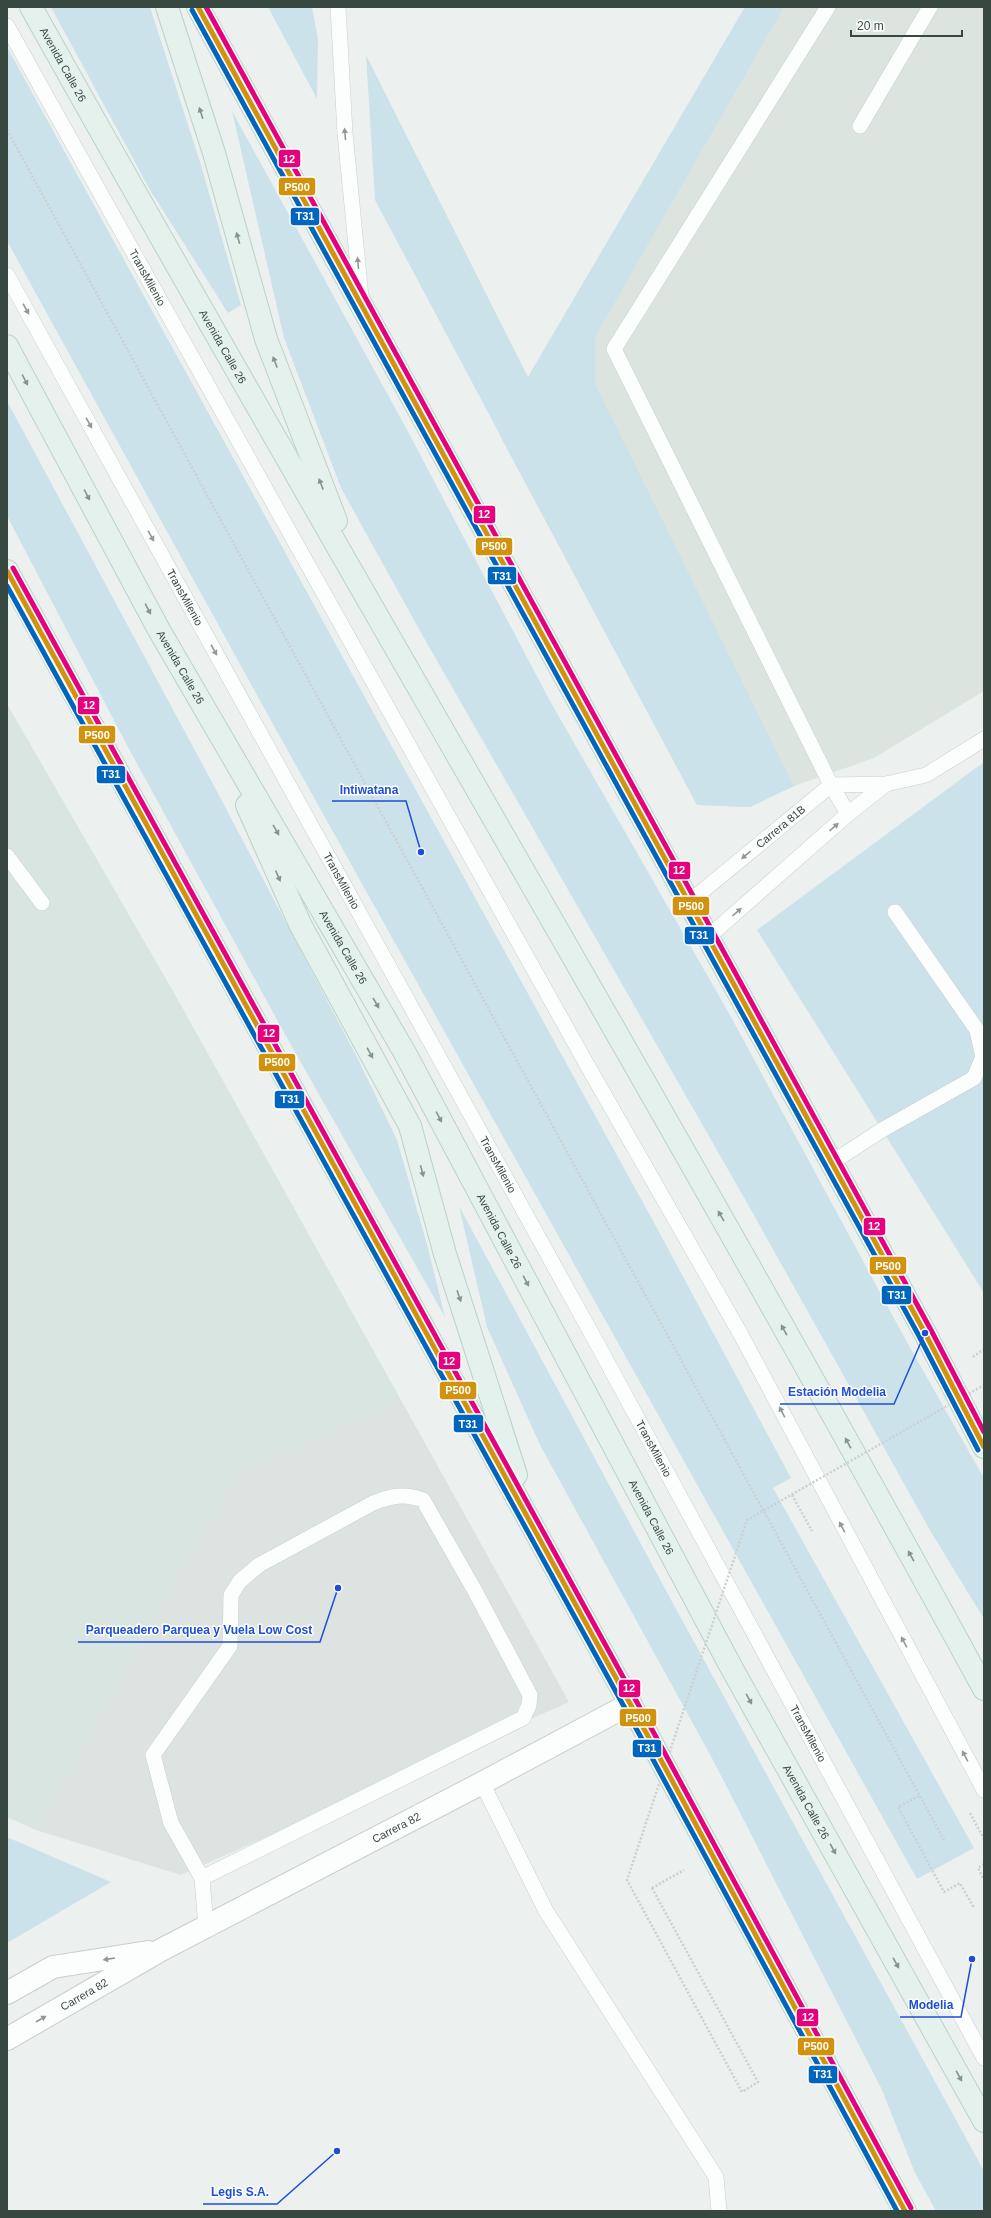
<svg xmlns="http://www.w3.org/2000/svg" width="991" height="2218" viewBox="0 0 991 2218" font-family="Helvetica,sans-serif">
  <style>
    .residential { fill: #d9e5e0 }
    .industrial { fill: #dbe4df }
    .green { fill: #cce2eb }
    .parking { fill: #dde3e0 }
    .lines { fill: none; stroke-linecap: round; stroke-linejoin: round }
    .service-casing { stroke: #c9cfcd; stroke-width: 16 }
    .tertiary-casing { stroke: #c9cfcd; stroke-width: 24 }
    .primary-casing { stroke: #b9d3c9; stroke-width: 24 }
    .path { stroke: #cbd1cf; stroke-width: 2.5; stroke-dasharray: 2 2; stroke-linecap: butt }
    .service { stroke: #fcfdfd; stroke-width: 15 }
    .tertiary { stroke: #fcfdfd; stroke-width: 22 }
    .primary { stroke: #e4f1ec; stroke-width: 22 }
    .path-bridge { stroke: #cbd1cf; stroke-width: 2.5; stroke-dasharray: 2 2; stroke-linecap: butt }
    .bus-1-casing { stroke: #fff; stroke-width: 8 }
    .bus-2-casing { stroke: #fff; stroke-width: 8 }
    .bus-3-casing { stroke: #fff; stroke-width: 8 }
    .bus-1 { stroke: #d1930d; stroke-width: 5 }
    .bus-2 { stroke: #0065bd; stroke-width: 5 }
    .bus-3 { stroke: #e5007d; stroke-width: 5 }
    .oneway { fill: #85948d }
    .oneway2 { fill: #909995 }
    .labels { text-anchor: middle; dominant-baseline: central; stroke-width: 3; stroke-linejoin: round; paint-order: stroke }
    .street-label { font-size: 11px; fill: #374840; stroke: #fff }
    .leader { fill: none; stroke: #1d4ed8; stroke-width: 1.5 }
    .callout-dot { fill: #1d4ed8; stroke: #fff; stroke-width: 1.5 }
    .callout-label { font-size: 12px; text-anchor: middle; font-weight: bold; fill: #1d4ed8; stroke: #fff; stroke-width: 3; stroke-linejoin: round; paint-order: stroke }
    .line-badge { stroke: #fff; stroke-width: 1.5 }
    .badge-label { font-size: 11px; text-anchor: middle; font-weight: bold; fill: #fff }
  </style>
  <rect width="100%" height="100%" fill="#ecf1ef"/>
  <polygon class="residential" points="7,704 173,991 401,1400 235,1474 36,1830 7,1817"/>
  <polygon class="industrial" points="745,7 984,7 984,691 874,758 794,786 750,807 697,805 499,434 528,377"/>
  <g class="green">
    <polygon points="51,7 150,7 201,165 241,305 228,313 150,190"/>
    <polygon points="268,7 312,7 318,39 317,99"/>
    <polygon points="745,7 784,7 595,337 595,384 794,786 750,807 697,805 375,200 366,55 528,377"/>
    <polygon points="7,47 657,1228 791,1478 773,1488 974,1848 917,1879 274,726 7,241"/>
    <polygon points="232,111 405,426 550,701 730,1015 908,1344 984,1478 984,1619 931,1532 746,1201 420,631 341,488 284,338"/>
    <polygon points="7,401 212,782 358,1059 397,1140 427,1244 445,1317 287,1038 129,749 7,516"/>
    <polygon points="984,762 984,1293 757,930"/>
    <polygon points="459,1206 676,1609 984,2171 984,2211 936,2211 915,2173 882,2090 714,1762 540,1445 487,1327"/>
    <polygon points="7,1837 111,1882 7,1943"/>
  </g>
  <polygon class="parking" points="401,1400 569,1702 181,1875 36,1830 235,1474"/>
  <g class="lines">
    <defs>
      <g id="service">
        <polyline points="338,7 345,133 361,297"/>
        <polyline points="828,7 614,349 831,785 848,814"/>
        <path id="s1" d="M7,26L586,1063L740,1333L984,1790"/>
        <polyline points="860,126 930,7"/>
        <path id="s2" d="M7,275L594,1338L984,2058"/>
        <polyline points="7,856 42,903"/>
        <path id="s3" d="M688,903L831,785L886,784L926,775L984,739"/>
        <polyline points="707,938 848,814 886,784"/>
        <polyline points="831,1163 882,1130 974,1078 983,1057 977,1030 895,912"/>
        <polyline points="482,1783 546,1911 716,2177 719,2211"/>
        <path d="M202,1878L171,1823L153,1755L230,1646L231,1595L240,1581L259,1565L373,1503C391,1496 404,1493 423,1500L475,1591L530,1695L529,1705L523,1718L202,1878L206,1927"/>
      </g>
      <g id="tertiary">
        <polyline points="7,1993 53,1967 148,1952"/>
        <path id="s4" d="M7,2039L161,1950L482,1783L630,1704"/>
      </g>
      <g id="primary">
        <path id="s5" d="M31,7C345,569 676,1123 984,1689"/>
        <polyline points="167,7 214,153 266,339 336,521"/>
        <polyline points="198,7 925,1333 984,1447"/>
        <path id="s6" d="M7,346L159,630L405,1053L730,1665L984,2121"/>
        <polyline points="7,571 649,1738 905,2211"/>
        <polyline points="247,805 300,924 410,1126 445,1254 516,1475"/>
      </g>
    </defs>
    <use href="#service" class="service-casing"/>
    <use href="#tertiary" class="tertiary-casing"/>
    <use href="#primary" class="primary-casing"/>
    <g class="path">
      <polyline points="7,130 944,1840"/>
      <polyline points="973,1357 984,1349"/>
      <polyline points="792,1495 812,1531"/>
      <polyline points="919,1796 898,1807 944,1892 960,1883 974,1908"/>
      <polyline points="970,1813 984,1839"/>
      <polyline points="984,1864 978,1868 984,1880"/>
      <polyline points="652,1888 684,1870"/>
    </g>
    <use href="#service" class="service"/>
    <use href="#tertiary" class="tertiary"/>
    <use href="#primary" class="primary"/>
    <polyline class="path-bridge" points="652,1888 758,2082 742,2092 627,1880 747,1520 984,1385"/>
    <defs>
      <g id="bus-1">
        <polyline points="198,7 925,1333 984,1447"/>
        <polyline points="7,571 649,1738 905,2211"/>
      </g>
      <g id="bus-2">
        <polyline points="192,10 919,1336 978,1450"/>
        <polyline points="7,586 643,1741 897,2211"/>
      </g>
      <g id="bus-3">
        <polyline points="206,7 931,1330 984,1432"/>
        <polyline points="13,568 655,1735 911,2208"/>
      </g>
    </defs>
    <use href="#bus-1" class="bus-1-casing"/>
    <use href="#bus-2" class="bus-2-casing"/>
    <use href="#bus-3" class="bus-3-casing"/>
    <use href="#bus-1" class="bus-1"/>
    <use href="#bus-2" class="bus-2"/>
    <use href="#bus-3" class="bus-3"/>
  </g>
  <defs><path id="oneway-solid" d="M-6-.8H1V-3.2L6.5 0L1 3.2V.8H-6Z"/></defs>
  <g class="oneway">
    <use href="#oneway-solid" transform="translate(201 113) rotate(-108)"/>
    <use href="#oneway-solid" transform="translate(238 238) rotate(-106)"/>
    <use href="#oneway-solid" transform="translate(275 362) rotate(-111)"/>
    <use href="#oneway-solid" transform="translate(25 380) rotate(62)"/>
    <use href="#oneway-solid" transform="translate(321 484) rotate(-111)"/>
    <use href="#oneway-solid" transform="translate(87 495) rotate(62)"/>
    <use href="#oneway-solid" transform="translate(148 609) rotate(62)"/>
    <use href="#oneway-solid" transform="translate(276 830) rotate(60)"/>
    <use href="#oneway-solid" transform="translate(278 876) rotate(66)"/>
    <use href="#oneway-solid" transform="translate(376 1003) rotate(60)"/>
    <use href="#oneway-solid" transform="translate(370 1053) rotate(61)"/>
    <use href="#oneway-solid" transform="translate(439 1117) rotate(62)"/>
    <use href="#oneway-solid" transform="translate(422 1171) rotate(75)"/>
    <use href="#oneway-solid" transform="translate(721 1216) rotate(-120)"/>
    <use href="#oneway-solid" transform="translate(526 1281) rotate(62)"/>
    <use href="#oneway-solid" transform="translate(459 1296) rotate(71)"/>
    <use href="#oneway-solid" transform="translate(784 1330) rotate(-119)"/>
    <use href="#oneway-solid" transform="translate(848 1443) rotate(-119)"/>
    <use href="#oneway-solid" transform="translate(911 1556) rotate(-119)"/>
    <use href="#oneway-solid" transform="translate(749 1699) rotate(61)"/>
    <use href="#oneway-solid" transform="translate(833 1849) rotate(61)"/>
    <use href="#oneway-solid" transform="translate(896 1963) rotate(61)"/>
    <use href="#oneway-solid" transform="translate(959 2076) rotate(61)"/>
  </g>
  <g class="oneway2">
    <use href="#oneway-solid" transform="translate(345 134) rotate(-95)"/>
    <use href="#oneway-solid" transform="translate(358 263) rotate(-95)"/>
    <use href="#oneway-solid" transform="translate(26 309) rotate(61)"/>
    <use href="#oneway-solid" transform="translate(89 423) rotate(61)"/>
    <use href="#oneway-solid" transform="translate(151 536) rotate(61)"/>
    <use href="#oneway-solid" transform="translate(214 650) rotate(61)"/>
    <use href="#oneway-solid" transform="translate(834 827) rotate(-41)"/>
    <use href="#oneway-solid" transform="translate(746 855) rotate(140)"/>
    <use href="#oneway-solid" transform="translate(737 912) rotate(-41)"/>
    <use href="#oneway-solid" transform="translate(782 1412) rotate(-118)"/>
    <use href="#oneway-solid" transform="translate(842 1527) rotate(-118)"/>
    <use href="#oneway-solid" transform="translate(904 1642) rotate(-118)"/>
    <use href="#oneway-solid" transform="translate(965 1756) rotate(-118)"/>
    <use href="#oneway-solid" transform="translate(109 1959) rotate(171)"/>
    <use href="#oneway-solid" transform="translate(41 2019) rotate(-30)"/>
  </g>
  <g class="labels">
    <g class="street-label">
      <text stroke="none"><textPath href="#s5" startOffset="66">Avenida Calle 26</textPath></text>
      <text stroke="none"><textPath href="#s1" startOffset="288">TransMilenio</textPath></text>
      <text stroke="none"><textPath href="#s5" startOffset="390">Avenida Calle 26</textPath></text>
      <text stroke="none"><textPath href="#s2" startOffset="368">TransMilenio</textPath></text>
      <text stroke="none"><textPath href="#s6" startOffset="365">Avenida Calle 26</textPath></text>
      <text stroke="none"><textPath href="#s3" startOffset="120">Carrera 81B</textPath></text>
      <text stroke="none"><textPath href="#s2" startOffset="692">TransMilenio</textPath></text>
      <text stroke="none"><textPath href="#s6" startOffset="689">Avenida Calle 26</textPath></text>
      <text stroke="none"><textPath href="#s2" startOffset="1016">TransMilenio</textPath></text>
      <text stroke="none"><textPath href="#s6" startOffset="1013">Avenida Calle 26</textPath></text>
      <text stroke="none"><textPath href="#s2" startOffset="1340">TransMilenio</textPath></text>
      <text stroke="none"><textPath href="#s6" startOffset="1337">Avenida Calle 26</textPath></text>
      <text stroke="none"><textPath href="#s2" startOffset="1664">TransMilenio</textPath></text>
      <text stroke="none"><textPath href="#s6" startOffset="1661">Avenida Calle 26</textPath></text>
      <text stroke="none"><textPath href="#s4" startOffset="443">Carrera 82</textPath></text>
      <text stroke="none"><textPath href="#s4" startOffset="89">Carrera 82</textPath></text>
    </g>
  </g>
  <path class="leader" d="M421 852L406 801H332M925 1333L894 1404H780M338 1588L320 1642H78M972 1959L961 2017H900M337 2151L277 2204H203"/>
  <g class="callout-dot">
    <circle cx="421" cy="852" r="4"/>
    <circle cx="925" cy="1333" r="4"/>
    <circle cx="338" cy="1588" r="4"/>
    <circle cx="972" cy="1959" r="4"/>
    <circle cx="337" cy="2151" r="4"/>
  </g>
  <g class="callout-label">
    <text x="369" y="794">Intiwatana</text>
    <text x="837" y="1396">Estación Modelia</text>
    <text x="199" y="1634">Parqueadero Parquea y Vuela Low Cost</text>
    <text x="931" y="2009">Modelia</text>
    <text x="240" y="2196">Legis S.A.</text>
  </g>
  <g class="line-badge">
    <rect x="278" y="149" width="23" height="19" rx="4" fill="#e5007d"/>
    <rect x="278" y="177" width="38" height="19" rx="4" fill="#d1930d"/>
    <rect x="290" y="207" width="30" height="19" rx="4" fill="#0065bd"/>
    <rect x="473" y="505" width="23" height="19" rx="4" fill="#e5007d"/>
    <rect x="475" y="537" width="38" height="19" rx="4" fill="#d1930d"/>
    <rect x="487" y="566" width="30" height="19" rx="4" fill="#0065bd"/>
    <rect x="77" y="696" width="23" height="19" rx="4" fill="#e5007d"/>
    <rect x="78" y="725" width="38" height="19" rx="4" fill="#d1930d"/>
    <rect x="96" y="765" width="30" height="19" rx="4" fill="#0065bd"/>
    <rect x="668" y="861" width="23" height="19" rx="4" fill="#e5007d"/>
    <rect x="672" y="896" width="38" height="20" rx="4" fill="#d1930d"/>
    <rect x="684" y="926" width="31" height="19" rx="4" fill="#0065bd"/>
    <rect x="257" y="1024" width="23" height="19" rx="4" fill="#e5007d"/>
    <rect x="258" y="1053" width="38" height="19" rx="4" fill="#d1930d"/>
    <rect x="274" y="1090" width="31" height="19" rx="4" fill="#0065bd"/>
    <rect x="863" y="1217" width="23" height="19" rx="4" fill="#e5007d"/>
    <rect x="869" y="1256" width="38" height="19" rx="4" fill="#d1930d"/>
    <rect x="881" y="1285" width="31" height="20" rx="4" fill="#0065bd"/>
    <rect x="438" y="1351" width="23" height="19" rx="4" fill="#e5007d"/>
    <rect x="439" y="1381" width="38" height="19" rx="4" fill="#d1930d"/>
    <rect x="453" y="1414" width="31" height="19" rx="4" fill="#0065bd"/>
    <rect x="618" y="1679" width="23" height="19" rx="4" fill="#e5007d"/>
    <rect x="619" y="1708" width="38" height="19" rx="4" fill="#d1930d"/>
    <rect x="632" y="1739" width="30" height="19" rx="4" fill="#0065bd"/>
    <rect x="796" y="2008" width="23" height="19" rx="4" fill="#e5007d"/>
    <rect x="797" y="2037" width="38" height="19" rx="4" fill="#d1930d"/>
    <rect x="808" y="2065" width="30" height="19" rx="4" fill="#0065bd"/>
  </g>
  <g class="badge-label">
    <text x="289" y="163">12</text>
    <text x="297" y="191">P500</text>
    <text x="305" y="220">T31</text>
    <text x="484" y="518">12</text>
    <text x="494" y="550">P500</text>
    <text x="502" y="580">T31</text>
    <text x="89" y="709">12</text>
    <text x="97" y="739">P500</text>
    <text x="111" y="778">T31</text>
    <text x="679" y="874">12</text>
    <text x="691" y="910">P500</text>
    <text x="699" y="939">T31</text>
    <text x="269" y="1037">12</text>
    <text x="277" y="1066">P500</text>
    <text x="290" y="1103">T31</text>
    <text x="874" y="1230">12</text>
    <text x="888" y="1270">P500</text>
    <text x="897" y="1299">T31</text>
    <text x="449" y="1365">12</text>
    <text x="458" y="1394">P500</text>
    <text x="468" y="1428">T31</text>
    <text x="629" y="1692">12</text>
    <text x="638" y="1722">P500</text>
    <text x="647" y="1752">T31</text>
    <text x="808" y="2021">12</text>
    <text x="816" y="2050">P500</text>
    <text x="823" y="2078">T31</text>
  </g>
  <rect width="991" height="2218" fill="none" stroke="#374840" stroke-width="16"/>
  <path d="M851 30v6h111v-6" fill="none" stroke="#374840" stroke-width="2"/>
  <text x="857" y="30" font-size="12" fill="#374840" stroke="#ffffff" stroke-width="3" paint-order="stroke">20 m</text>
</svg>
